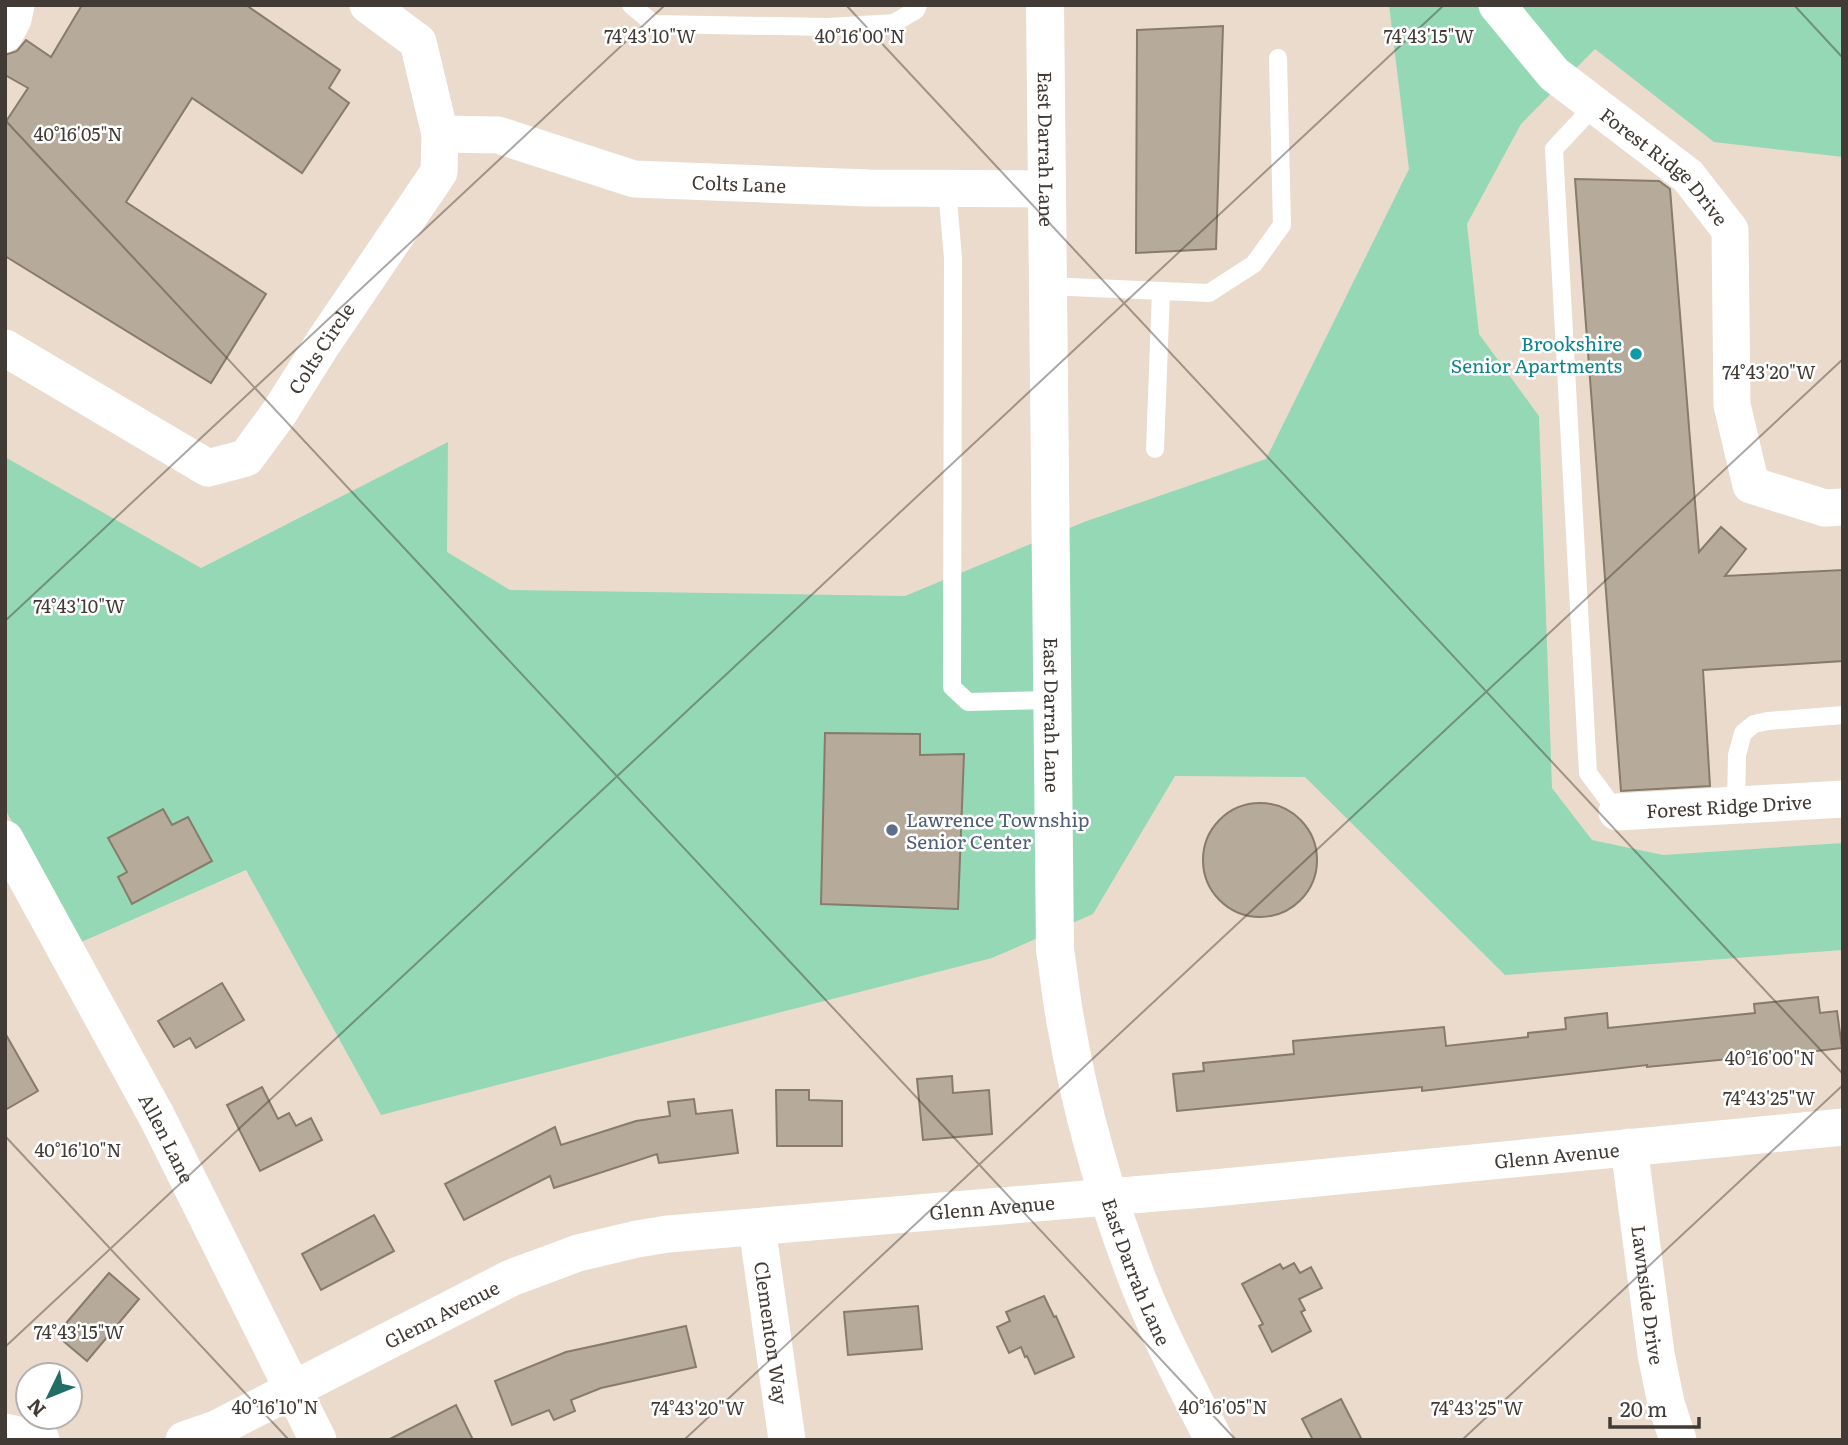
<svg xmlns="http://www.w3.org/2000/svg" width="1848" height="1445" viewBox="0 0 1848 1445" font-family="Literata,serif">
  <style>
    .green { fill: #95d8b6 }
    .building { fill: #b6aa9a; stroke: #877b6c; stroke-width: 2 }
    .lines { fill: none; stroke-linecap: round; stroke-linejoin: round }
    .service { stroke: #fff; stroke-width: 18 }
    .minor { stroke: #fff; stroke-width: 37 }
    .tertiary { stroke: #fff; stroke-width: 38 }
    .ticks { fill: none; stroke: #423b35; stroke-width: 2; stroke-opacity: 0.45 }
    .culture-dot { fill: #0f9aa8; stroke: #fff; stroke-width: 2.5 }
    .service-dot { fill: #5c6f8a; stroke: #fff; stroke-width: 2.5 }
    .labels { text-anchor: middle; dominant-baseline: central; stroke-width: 5; stroke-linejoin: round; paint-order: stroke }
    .street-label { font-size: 19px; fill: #423b35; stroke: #fff }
    .culture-label { font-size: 19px; fill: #0d838f; stroke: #fff; text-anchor: end }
    .service-label { font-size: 19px; fill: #4e5e75; stroke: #fff; text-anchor: start }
    .ticks-label { font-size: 18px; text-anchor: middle; fill: #423b35; stroke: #fff; stroke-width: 5; stroke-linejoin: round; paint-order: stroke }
  </style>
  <rect width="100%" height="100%" fill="#ebdbcc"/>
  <polygon class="green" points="1389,5 1843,5 1843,157 1714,142 1595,49 1521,124 1467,224 1479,334 1539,416 1552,788 1592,840 1663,855 1843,843 1843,950 1505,975 1305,777 1175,776 1093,914 992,958 381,1115 246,870 79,943 5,809 5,457 201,568 448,442 447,552 510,590 905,596 1084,522 1266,459 1409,169"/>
  <g class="building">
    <polygon points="82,5 246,5 340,70 329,88 349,103 302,173 192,98 126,202 266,294 211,383 5,256 5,123 28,88 5,75 5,55 17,51 26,40 51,57"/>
    <polygon points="1223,26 1216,249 1136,253 1137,30"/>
    <polygon points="1575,179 1659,181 1670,189 1699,552 1721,527 1746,549 1725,576 1843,570 1843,661 1703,670 1710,786 1621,791"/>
    <polygon points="825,733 920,734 920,755 964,754 958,909 821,904"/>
    <circle cx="1260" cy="860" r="57"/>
    <polygon points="163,809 172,825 188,817 212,861 132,904 118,877 127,872 108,838"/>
    <polygon points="222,983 244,1020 196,1048 190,1038 174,1047 158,1021"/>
    <polygon points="1818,997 1820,1013 1837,1011 1842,1048 1760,1058 1760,1056 1647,1067 1647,1065 1422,1091 1422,1087 1177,1111 1173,1074 1204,1071 1203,1063 1294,1054 1293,1041 1444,1027 1446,1046 1528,1037 1528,1033 1566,1029 1565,1018 1607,1013 1608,1028 1755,1013 1754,1004"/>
    <polygon points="5,1033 38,1091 5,1110"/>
    <polygon points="952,1076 953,1093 989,1090 992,1134 923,1140 917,1079"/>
    <polygon points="262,1087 278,1119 289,1113 296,1126 311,1118 322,1140 260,1171 227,1105"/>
    <polygon points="776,1090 809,1090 809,1100 842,1101 842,1146 777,1146"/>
    <polygon points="694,1099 696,1114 732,1110 738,1153 659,1163 657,1154 554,1188 550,1176 464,1220 445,1184 555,1127 561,1145 636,1121 670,1116 668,1102"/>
    <polygon points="374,1215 394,1251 321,1290 302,1254"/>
    <polygon points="1294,1263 1300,1273 1311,1267 1322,1288 1299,1299 1305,1310 1301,1312 1311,1331 1272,1352 1259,1326 1263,1324 1242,1284 1280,1264 1283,1269"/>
    <polygon points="109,1273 139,1299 87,1361 56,1335"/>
    <polygon points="1044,1296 1054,1317 1056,1316 1074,1357 1035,1374 1027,1356 1025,1357 1021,1347 1009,1353 997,1327 1010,1321 1006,1312"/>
    <polygon points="918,1306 922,1349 848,1355 844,1312"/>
    <polygon points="686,1326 696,1367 601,1388 571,1400 575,1411 554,1420 549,1410 512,1425 495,1381 566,1352"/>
    <polygon points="1341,1399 1362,1440 1313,1440 1302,1419"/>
    <polygon points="456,1405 473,1440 388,1440"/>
  </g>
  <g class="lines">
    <g class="service">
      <polyline points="631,5 654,24 828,27 894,23 916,10 918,5"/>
      <polyline points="1595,105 1554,149 1588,773 1617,812"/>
      <polyline points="947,188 953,258 952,687 968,702 1052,700"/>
      <polyline points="1047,286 1209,293 1254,264 1282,225 1278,58"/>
      <polyline points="1155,449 1161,291"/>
      <polyline points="1736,805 1737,755 1743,733 1754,724 1768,721 1843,715"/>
    </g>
    <g class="minor">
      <path id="s1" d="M1497,5L1554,74L1688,176L1730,230L1732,405L1751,485L1825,508L1843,507"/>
      <polyline points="5,34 13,19 16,5"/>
      <path id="s2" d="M440,134L498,135L634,179L868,188L1046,189"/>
      <path id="s3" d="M5,348L208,468L246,458L279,413L323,343L439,172L440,134L418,42L368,5"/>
      <path id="s4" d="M1617,812L1843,799"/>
      <path id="s5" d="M5,839L157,1117L318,1440"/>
      <path id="s6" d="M1629,1147L1656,1354L1666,1403L1678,1440"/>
      <path id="s7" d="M757,1227L787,1440"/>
      <polyline points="5,1432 41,1440"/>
      <path id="s8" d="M184,1440L216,1429L511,1278L578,1253L637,1239L668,1234L1204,1189L1843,1127"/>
    </g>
    <path class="tertiary" id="s9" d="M1045,5L1055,950C1059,974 1061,999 1066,1024C1081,1111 1106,1198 1138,1281C1159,1335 1187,1387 1214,1440"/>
  </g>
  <path class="ticks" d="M846,5L1843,1074M1794,5L1843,58M5,120L1236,1440M5,621L665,5M5,1136L289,1440M5,1347L1444,5M684,1440L1843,359M1462,1440L1843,1085"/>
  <circle class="culture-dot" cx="1636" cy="354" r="7"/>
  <circle class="service-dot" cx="892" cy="830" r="7"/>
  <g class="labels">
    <g class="street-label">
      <text stroke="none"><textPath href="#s9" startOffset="144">East Darrah Lane</textPath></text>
      <text stroke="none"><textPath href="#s1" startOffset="234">Forest Ridge Drive</textPath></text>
      <text stroke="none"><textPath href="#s2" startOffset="306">Colts Lane</textPath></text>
      <text stroke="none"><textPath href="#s3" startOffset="408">Colts Circle</textPath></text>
      <text stroke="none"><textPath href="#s9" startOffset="710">East Darrah Lane</textPath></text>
      <text stroke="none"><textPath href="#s4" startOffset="112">Forest Ridge Drive</textPath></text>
      <text stroke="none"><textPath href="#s5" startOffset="340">Allen Lane</textPath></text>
      <text stroke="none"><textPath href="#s8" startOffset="1421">Glenn Avenue</textPath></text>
      <text stroke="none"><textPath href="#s8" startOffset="854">Glenn Avenue</textPath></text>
      <text stroke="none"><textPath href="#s9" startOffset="1278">East Darrah Lane</textPath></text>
      <text stroke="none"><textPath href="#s6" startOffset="149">Lawnside Drive</textPath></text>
      <text stroke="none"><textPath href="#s8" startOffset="287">Glenn Avenue</textPath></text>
      <text stroke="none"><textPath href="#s7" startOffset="107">Clementon Way</textPath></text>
    </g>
    <g class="culture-label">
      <text x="1622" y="343">Brookshire<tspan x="1622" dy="22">Senior Apartments</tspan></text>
    </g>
    <g class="service-label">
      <text x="906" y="819">Lawrence Township<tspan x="906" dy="22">Senior Center</tspan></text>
    </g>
  </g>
  <g class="ticks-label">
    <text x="650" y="43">74°43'10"W</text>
    <text x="1429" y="43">74°43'15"W</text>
    <text x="860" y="43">40°16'00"N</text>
    <text x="78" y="141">40°16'05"N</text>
    <text x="1769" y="379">74°43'20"W</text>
    <text x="79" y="613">74°43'10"W</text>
    <text x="1770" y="1065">40°16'00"N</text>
    <text x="1769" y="1105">74°43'25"W</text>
    <text x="78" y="1157">40°16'10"N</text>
    <text x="79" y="1339">74°43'15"W</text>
    <text x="275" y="1414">40°16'10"N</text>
    <text x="1223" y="1414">40°16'05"N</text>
    <text x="698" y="1415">74°43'20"W</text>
    <text x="1477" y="1415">74°43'25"W</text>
  </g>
  <rect width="1848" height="1445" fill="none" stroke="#423b35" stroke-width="14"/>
  <g transform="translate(49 1396) rotate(227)"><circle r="33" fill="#ffffff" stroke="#b3b1ae" stroke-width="2"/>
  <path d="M0-5L12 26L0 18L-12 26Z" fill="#236d67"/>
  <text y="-10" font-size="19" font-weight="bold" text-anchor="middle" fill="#423b35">N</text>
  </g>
  <path d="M1610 1417v10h89v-10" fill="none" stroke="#423b35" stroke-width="3.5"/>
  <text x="1620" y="1417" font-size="21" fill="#423b35" stroke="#ffffff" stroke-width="5" paint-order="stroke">20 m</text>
</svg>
